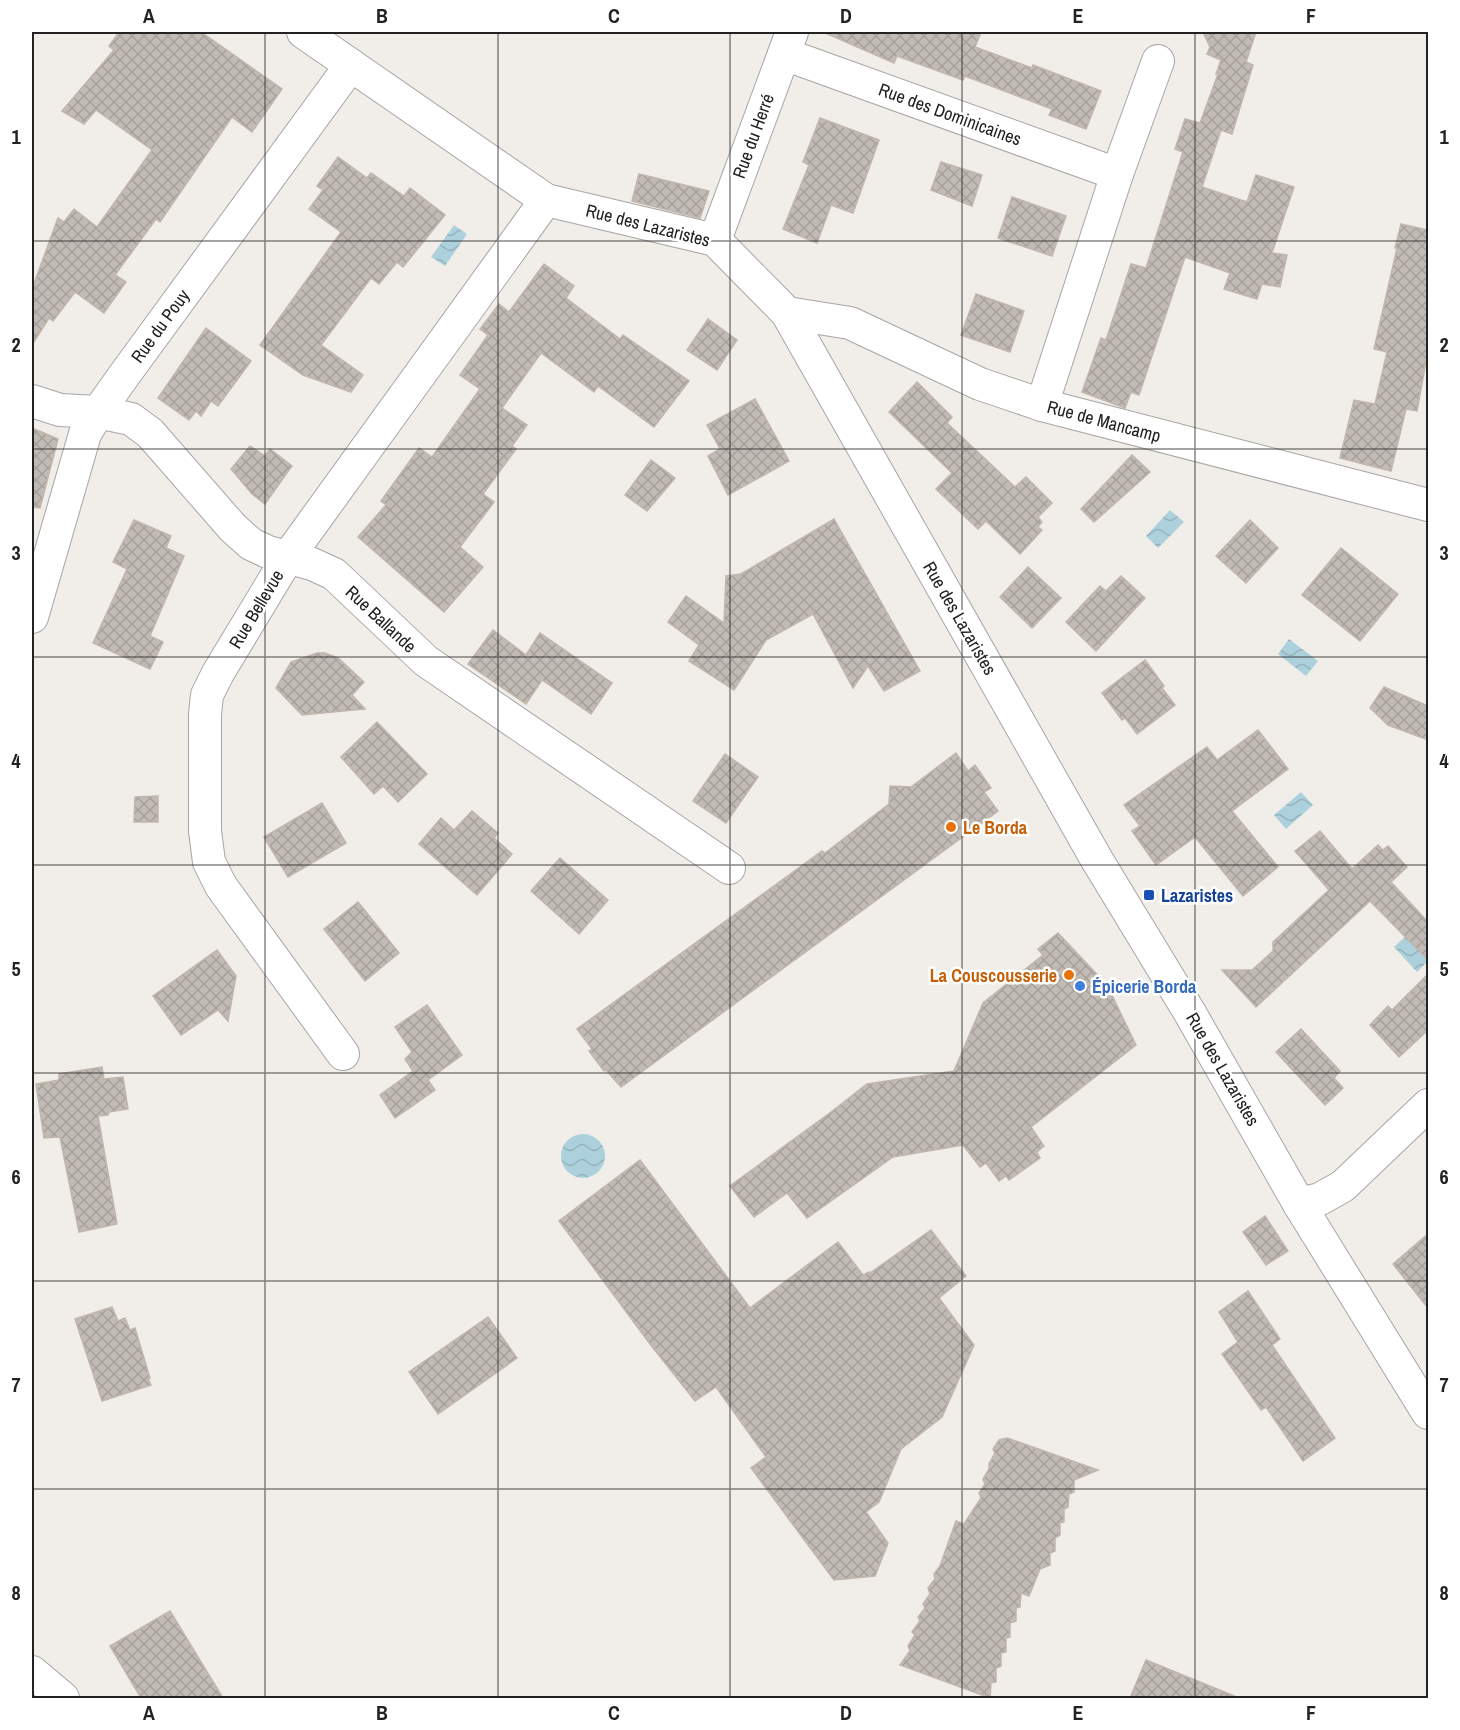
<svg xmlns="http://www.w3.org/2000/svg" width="1460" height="1730" viewBox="0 0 1460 1730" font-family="'Archivo Narrow',sans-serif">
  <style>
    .water { fill: url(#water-waves) }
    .building { fill: url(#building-cross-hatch); stroke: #c2b6ac; stroke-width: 1.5 }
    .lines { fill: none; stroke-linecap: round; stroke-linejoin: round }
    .minor-casing { stroke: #a6a6a6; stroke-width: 34 }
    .minor { stroke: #fff; stroke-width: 32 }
    .grid { fill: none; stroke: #222; stroke-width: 1.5; stroke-opacity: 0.55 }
    .food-dot { fill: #e8710a; stroke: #fff; stroke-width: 2 }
    .transit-dot { fill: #1a4fb4; stroke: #fff; stroke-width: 2 }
    .shop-dot { fill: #3f7fe0; stroke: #fff; stroke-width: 2 }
    .labels { text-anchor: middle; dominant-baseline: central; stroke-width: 5; stroke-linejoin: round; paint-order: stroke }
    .street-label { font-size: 18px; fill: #222; stroke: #fff }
    .food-label { font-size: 18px; font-weight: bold; fill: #c56008; stroke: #fff; text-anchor: start }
    .transit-label { font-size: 18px; font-weight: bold; fill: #164399; stroke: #fff; text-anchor: start }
    .shop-label { font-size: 18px; font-weight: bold; fill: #366cbe; stroke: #fff; text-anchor: start }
    .neatline { fill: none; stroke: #222; stroke-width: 2 }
    .grid-label { font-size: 20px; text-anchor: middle; font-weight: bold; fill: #222 }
  </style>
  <defs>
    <pattern id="water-waves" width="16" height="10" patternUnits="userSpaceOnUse" patternTransform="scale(1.5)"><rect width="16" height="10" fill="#acd1dc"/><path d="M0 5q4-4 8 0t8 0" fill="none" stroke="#94b3bc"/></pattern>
    <pattern id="building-cross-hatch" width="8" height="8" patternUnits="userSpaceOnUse" patternTransform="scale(1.5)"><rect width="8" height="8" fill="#c2bbb5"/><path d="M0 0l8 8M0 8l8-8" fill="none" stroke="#a6a09b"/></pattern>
  </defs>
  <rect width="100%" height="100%" fill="#f1eee9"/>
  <g class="water">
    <polygon points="454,225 467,234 445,266 431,257"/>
    <polygon points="1170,510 1184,522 1158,548 1146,536"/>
    <polygon points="1289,639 1318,661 1306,676 1278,654"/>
    <polygon points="1301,792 1313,805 1286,829 1274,815"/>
    <polygon points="1406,936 1428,961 1417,972 1394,947"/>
    <circle cx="583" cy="1156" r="22"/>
  </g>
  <g class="building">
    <polygon points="119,32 201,32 282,89 252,132 232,117 160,222 156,219 115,275 126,282 104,313 75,292 53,321 49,318 32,345 32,289 58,218 64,222 74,209 97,227 152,150 96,110 84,124 62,111 114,50 109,46"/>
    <polygon points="823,32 981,32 975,47 1032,68 1033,65 1101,91 1086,129 1049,115 1052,109 965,76 963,80 897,56 894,63"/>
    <polygon points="1203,32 1256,32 1246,62 1253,65 1232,134 1221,130 1202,187 1247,202 1256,175 1294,187 1272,253 1287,255 1280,287 1262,284 1257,299 1224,289 1230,273 1185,257 1139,395 1131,392 1125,408 1082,392 1101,338 1106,340 1131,264 1146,268 1183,152 1175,149 1185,119 1200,123 1218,74 1216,74 1221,60 1207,54 1210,47"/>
    <polygon points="820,118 879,140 853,213 831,205 817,243 783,229 809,165 803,162"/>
    <polygon points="338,157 367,178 371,173 404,196 410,188 445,215 403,267 397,262 379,284 371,278 321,345 363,375 351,392 303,375 260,345 341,232 309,209 323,190 317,186"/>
    <polygon points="941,162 982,175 972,206 931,190"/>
    <polygon points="639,174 709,191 700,218 632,201"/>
    <polygon points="1012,197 1066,216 1052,256 998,238"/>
    <polygon points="1401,224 1428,230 1428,351 1417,411 1406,409 1391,471 1340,458 1354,400 1375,404 1387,352 1374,349 1397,248 1395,248"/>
    <polygon points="544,264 574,286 566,298 620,339 623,335 689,381 654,427 598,386 594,392 541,353 502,408 527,425 512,446 516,449 483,494 494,502 460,547 483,567 444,612 358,537 386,505 381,501 419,448 432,457 480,389 460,375 488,335 480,329 499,304 509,312"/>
    <polygon points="976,294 1024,311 1010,352 961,335"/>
    <polygon points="708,319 737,340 717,370 687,350"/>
    <polygon points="206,328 251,361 218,406 211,401 201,416 196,411 189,420 158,398"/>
    <polygon points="917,382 952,417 947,423 1015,487 1026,477 1052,503 1038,517 1042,522 1038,527 1042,530 1020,554 986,521 978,529 936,489 952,473 889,412"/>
    <polygon points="755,399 789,461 728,495 708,456 720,449 707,425"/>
    <polygon points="32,428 58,439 40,508 32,507"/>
    <polygon points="250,446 265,456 270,449 292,466 265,504 252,494 231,469"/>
    <polygon points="1132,455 1150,472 1094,522 1081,509"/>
    <polygon points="651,460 675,478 647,511 625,495"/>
    <polygon points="834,519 920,671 884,691 868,666 853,688 813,614 766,640 734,690 689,661 699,645 668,622 686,596 724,623 726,576 741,574"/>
    <polygon points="134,520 171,536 166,548 184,556 150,636 163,642 150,669 93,643 127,569 113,562"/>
    <polygon points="1250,520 1278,548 1246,583 1216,556"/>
    <polygon points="1341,548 1398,594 1360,641 1302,595"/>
    <polygon points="1028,567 1061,598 1032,628 1000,597"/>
    <polygon points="1121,576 1145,598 1096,651 1066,622 1100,586 1106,591"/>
    <polygon points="493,630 526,655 540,633 612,683 591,714 542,680 526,704 468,664"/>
    <polygon points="317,653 325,653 338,658 364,682 352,695 365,709 302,715 276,688 291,662"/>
    <polygon points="1145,660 1164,686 1162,688 1175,705 1137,734 1125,718 1122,720 1102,693"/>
    <polygon points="1384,687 1428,706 1428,740 1388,725 1370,708"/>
    <polygon points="377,722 427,774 398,802 383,786 374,794 341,757"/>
    <polygon points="1258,730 1288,769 1232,811 1278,867 1243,896 1195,837 1156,865 1132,831 1140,826 1124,805 1207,747 1217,760"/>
    <polygon points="956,753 968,771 975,765 991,788 984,792 998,811 621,1087 606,1070 604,1071 589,1051 592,1049 577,1029 822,851 825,853 889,804 890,786 911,787"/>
    <polygon points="725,754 758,777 726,823 693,801"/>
    <polygon points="158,796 158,822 134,822 135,797"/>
    <polygon points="322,803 346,843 288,877 264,837"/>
    <polygon points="472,811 498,833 494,838 512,854 477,895 419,844 441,818 454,830"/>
    <polygon points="1320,831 1352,869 1378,845 1383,850 1388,846 1407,867 1391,882 1428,922 1428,960 1370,901 1256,1007 1222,970 1252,970 1273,951 1273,942 1329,890 1295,851"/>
    <polygon points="560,858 608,900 579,934 531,891"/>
    <polygon points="358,902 399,953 365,981 324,929"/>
    <polygon points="1058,933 1107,985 1136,1045 1031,1127 1044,1146 1037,1152 1040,1158 1009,1180 1006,1176 999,1181 986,1163 980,1167 963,1145 893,1157 807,1218 787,1193 754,1217 730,1186 831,1112 867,1084 954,1071 983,1003 1043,955 1038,949"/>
    <polygon points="217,950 236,976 228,1021 218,1010 181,1035 153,996"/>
    <polygon points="1428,974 1428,1030 1399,1057 1370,1025 1388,1006 1392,1010"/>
    <polygon points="427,1005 462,1055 428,1080 435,1090 395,1118 380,1095 413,1071 405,1059 412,1052 395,1027"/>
    <polygon points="1301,1029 1340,1071 1334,1078 1343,1088 1325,1105 1276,1052"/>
    <polygon points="102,1067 104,1079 123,1077 128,1109 109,1112 108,1115 98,1116 117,1224 79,1232 60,1137 44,1138 36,1084 59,1080 59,1074"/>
    <polygon points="640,1160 750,1308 838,1242 863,1275 869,1272 870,1273 931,1230 966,1276 939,1298 974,1345 942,1417 901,1449 879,1502 866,1512 888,1543 875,1576 834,1580 751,1468 766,1457 716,1387 695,1401 650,1344 559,1221"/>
    <polygon points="1265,1216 1288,1251 1266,1265 1243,1232"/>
    <polygon points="1428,1234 1428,1308 1393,1264"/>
    <polygon points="1248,1291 1280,1339 1272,1345 1335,1438 1303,1461 1266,1407 1261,1410 1222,1354 1238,1342 1219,1312"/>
    <polygon points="112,1307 118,1321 125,1318 130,1330 135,1328 150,1378 148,1378 151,1385 102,1401 75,1319"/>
    <polygon points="488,1317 517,1358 438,1414 409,1372"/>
    <polygon points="1007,1438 1098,1470 1074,1480 1074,1492 1069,1494 1068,1507 1064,1509 1064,1522 1060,1523 1060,1535 1055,1538 1055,1551 1050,1553 1050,1565 1040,1569 1029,1596 1021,1593 1020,1607 1016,1608 1016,1621 1010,1623 1010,1637 1006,1638 1006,1652 1001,1653 1001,1666 996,1668 996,1682 991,1683 990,1698 900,1665 910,1651 908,1646 915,1635 912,1632 920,1621 918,1617 925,1608 923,1604 930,1594 928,1588 935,1579 934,1574 940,1566 956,1521 964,1524 981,1498 979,1493 985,1484 983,1479 989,1469 989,1464 995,1453 993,1449 999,1440"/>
    <polygon points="170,1611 223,1698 141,1698 110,1646"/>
    <polygon points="1146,1660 1239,1698 1130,1698"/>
  </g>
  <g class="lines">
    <defs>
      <g id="minor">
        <polyline points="303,32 546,200 715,240 787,313 1097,860 1190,1013 1299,1204 1428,1413"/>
        <polyline points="784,54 1117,174"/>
        <polyline points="715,240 792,32"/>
        <polyline points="787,313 850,323 980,384 1042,405 1428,505"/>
        <polyline points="32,401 60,410 98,412 131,419 150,433 233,528 251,544 268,552 312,564 334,574 426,661 729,868"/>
        <polyline points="1042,405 1117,174 1158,61"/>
        <polyline points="32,617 85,434 98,412 125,374 351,65"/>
        <polyline points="343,1054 221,886 209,862 205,831 205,714 207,695 218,673 288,557 546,200"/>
        <polyline points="1299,1204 1320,1199 1343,1186 1428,1105"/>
        <polyline points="32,1672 63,1698"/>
      </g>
    </defs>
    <use href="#minor" class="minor-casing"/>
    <use href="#minor" class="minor"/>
  </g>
  <path class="grid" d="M265,32V1698M498,32V1698M730,32V1698M962,32V1698M1195,32V1698M32,241H1428M32,449H1428M32,657H1428M32,865H1428M32,1073H1428M32,1281H1428M32,1489H1428"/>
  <g class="food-dot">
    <circle cx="951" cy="827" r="6"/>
    <circle cx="1069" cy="975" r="6"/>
  </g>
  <rect class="transit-dot" x="1143" y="889" width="12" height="12" rx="3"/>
  <circle class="shop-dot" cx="1080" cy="986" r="6"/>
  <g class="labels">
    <g class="street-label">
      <text transform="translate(950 114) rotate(20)">Rue des Dominicaines</text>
      <text transform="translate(753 136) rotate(-70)">Rue du Herré</text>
      <text transform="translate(648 225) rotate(14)">Rue des Lazaristes</text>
      <text transform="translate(160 326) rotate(-54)">Rue du Pouy</text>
      <text transform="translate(1104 421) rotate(15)">Rue de Mancamp</text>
      <text transform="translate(256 609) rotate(-59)">Rue Bellevue</text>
      <text transform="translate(960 618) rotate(60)">Rue des Lazaristes</text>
      <text transform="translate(381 619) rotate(43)">Rue Ballande</text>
      <text transform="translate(1223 1069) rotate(60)">Rue des Lazaristes</text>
    </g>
    <g class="food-label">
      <text x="963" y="827">Le Borda</text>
      <text x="1057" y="975" text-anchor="end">La Couscousserie</text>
    </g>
    <g class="transit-label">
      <text x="1161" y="895">Lazaristes</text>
    </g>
    <g class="shop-label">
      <text x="1092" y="986">Épicerie Borda</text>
    </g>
  </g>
  <rect width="1460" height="1730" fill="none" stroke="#ffffff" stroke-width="66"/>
  <rect x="33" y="33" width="1394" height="1664" class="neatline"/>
  <g class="grid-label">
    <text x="149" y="23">A</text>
    <text x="382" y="23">B</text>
    <text x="614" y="23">C</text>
    <text x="846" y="23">D</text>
    <text x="1078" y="23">E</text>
    <text x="1311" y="23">F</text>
    <text x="16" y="144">1</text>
    <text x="1444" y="144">1</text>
    <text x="16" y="352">2</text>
    <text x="1444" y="352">2</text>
    <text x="16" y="560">3</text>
    <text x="1444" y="560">3</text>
    <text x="16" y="768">4</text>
    <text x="1444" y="768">4</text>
    <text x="16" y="976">5</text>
    <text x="1444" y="976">5</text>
    <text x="16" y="1184">6</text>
    <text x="1444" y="1184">6</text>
    <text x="16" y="1392">7</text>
    <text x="1444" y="1392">7</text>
    <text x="16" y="1600">8</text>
    <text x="1444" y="1600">8</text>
    <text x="149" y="1720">A</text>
    <text x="382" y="1720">B</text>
    <text x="614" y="1720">C</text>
    <text x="846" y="1720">D</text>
    <text x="1078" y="1720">E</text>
    <text x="1311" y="1720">F</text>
  </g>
</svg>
